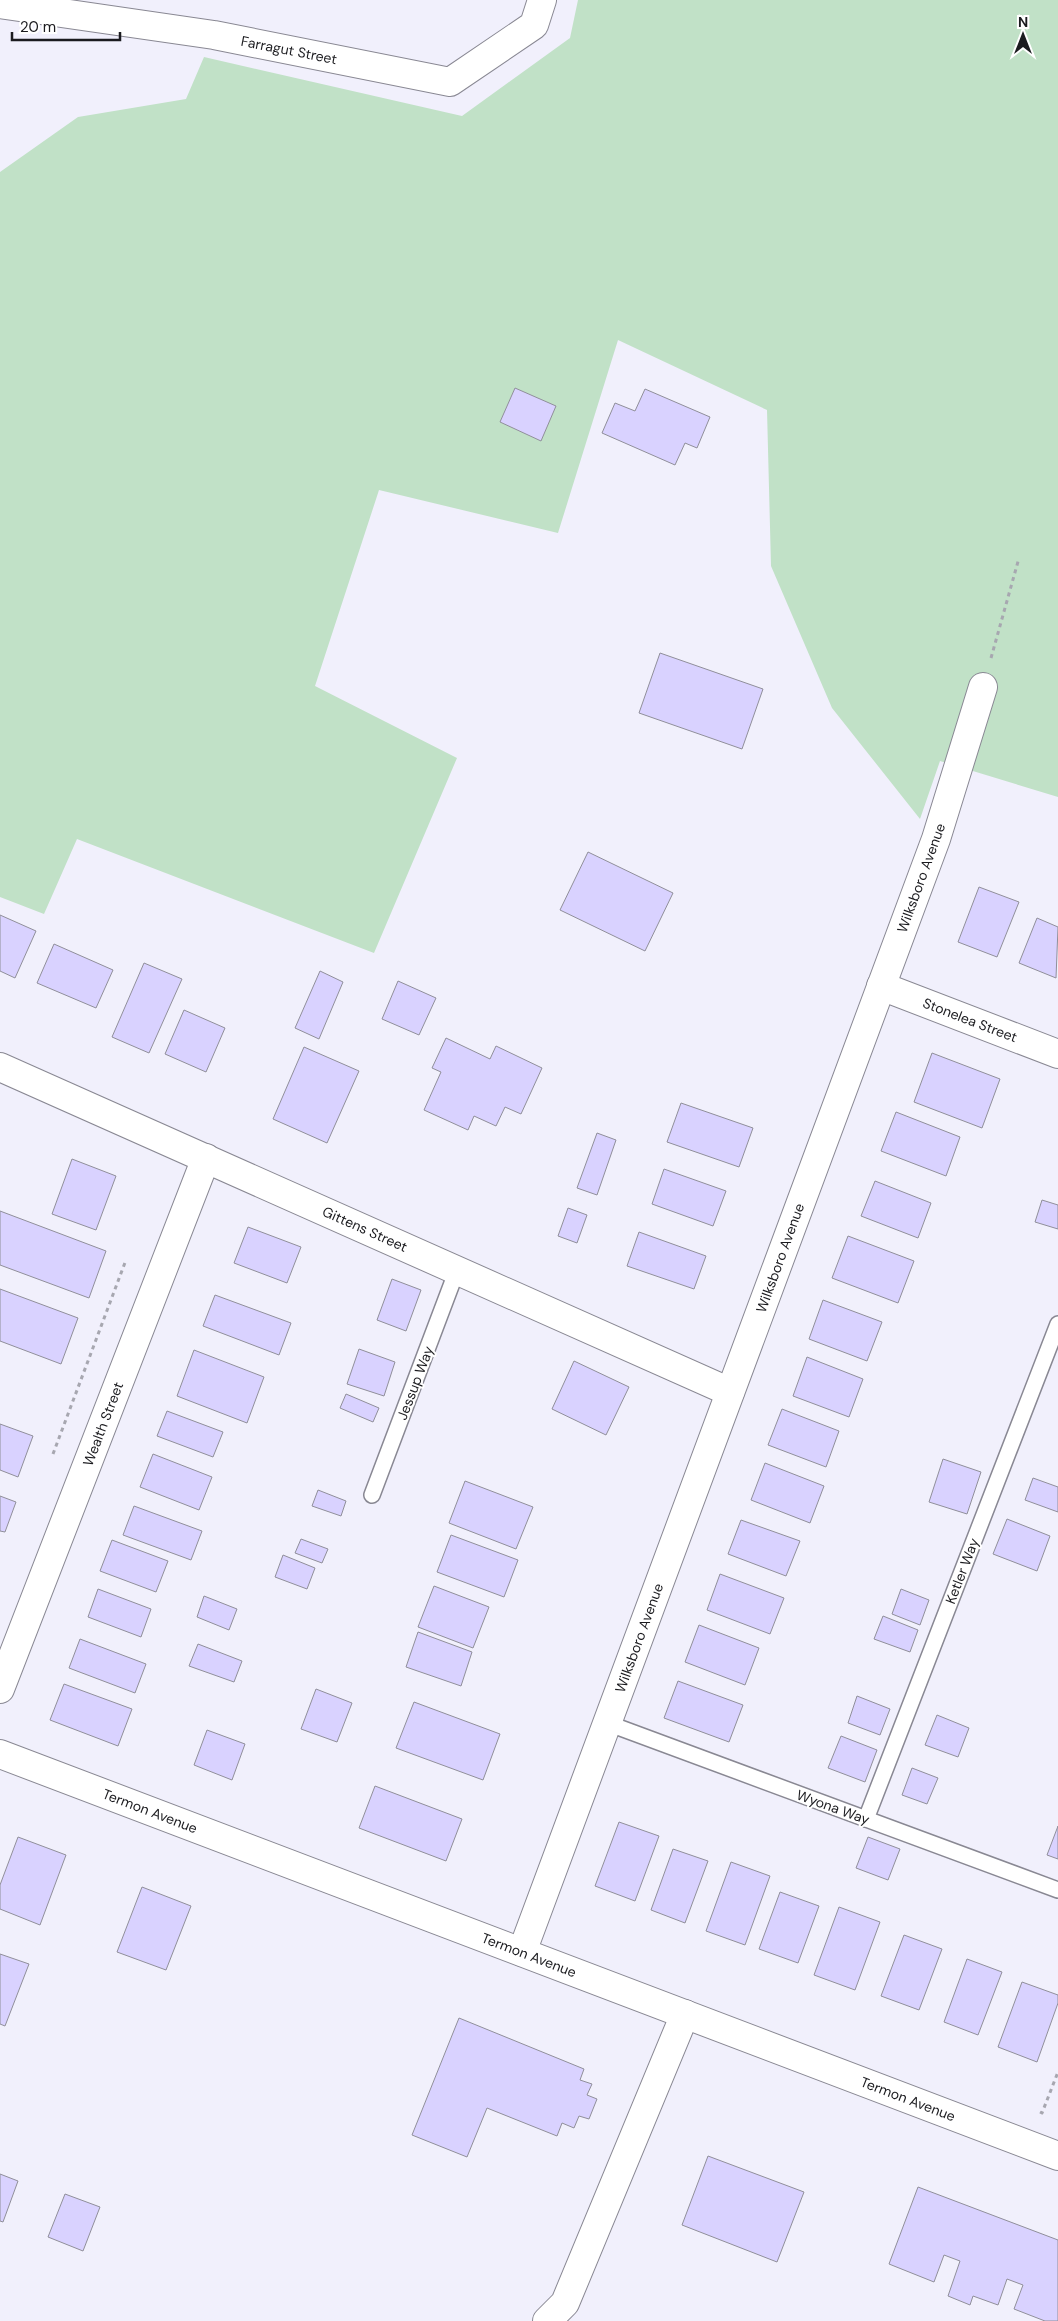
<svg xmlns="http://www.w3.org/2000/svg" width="1058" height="2321" viewBox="0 0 1058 2321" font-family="'DM Sans',sans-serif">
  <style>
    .green { fill: #c1e1c7 }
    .building { fill: #d9d2ff; stroke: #908f9a }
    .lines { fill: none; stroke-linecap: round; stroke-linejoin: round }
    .lane-casing { stroke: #898893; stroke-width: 18 }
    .street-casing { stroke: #898893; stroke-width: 30 }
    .path { stroke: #a7a7b0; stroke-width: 3; stroke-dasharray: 4 4; stroke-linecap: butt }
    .lane { stroke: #fff; stroke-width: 15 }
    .street { stroke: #fff; stroke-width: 28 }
    .labels { text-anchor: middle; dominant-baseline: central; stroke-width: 4; stroke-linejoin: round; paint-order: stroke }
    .street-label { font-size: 14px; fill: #1b1b1f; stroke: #fff }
  </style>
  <rect width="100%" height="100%" fill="#f1f0fc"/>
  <polygon class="green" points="578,0 1058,0 1058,797 940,761 920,819 832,708 771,566 767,410 618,340 558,533 379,490 315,686 457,758 374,953 77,839 44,914 0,897 0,172 78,117 186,99 204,57 462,116 570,38"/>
  <g class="building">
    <polygon points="515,388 556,406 541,441 500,422"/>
    <polygon points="645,389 710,417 697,448 685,443 675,465 602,433 615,403 635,411"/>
    <polygon points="660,653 763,689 742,749 639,713"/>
    <polygon points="588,852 673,893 645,951 560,910"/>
    <polygon points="979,887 1019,902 997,957 958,942"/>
    <polygon points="0,915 36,931 15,978 0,971"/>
    <polygon points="1037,918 1058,927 1056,978 1019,963"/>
    <polygon points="54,944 113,970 96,1008 37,983"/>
    <polygon points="144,963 182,979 149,1053 112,1037"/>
    <polygon points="320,971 343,982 319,1039 295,1028"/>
    <polygon points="398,981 436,998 419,1035 382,1019"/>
    <polygon points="184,1010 225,1028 206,1072 165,1054"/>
    <polygon points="446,1038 490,1059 496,1046 542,1068 521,1114 505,1107 496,1126 474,1116 468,1130 424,1110 441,1072 432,1068"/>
    <polygon points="304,1047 359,1071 327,1143 273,1119"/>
    <polygon points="932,1053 1000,1079 982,1128 914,1102"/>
    <polygon points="681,1103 753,1128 739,1167 667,1142"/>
    <polygon points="896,1112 960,1137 946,1176 881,1151"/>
    <polygon points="597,1133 616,1140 597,1195 577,1188"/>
    <polygon points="72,1159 116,1176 96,1230 52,1214"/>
    <polygon points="664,1169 726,1191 713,1226 652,1204"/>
    <polygon points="875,1181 931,1203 918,1238 861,1216"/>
    <polygon points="1042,1200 1058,1205 1058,1229 1035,1222"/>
    <polygon points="568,1208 587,1215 577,1243 558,1236"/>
    <polygon points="0,1211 106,1251 89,1298 0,1265"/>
    <polygon points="248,1227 301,1247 287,1283 234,1263"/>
    <polygon points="639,1232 706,1256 694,1289 627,1266"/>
    <polygon points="848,1236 914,1261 898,1303 832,1278"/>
    <polygon points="392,1279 421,1290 406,1331 377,1320"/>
    <polygon points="0,1289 78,1318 61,1364 0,1341"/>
    <polygon points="215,1295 291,1323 279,1355 203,1326"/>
    <polygon points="823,1300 882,1322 867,1361 809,1339"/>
    <polygon points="359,1349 395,1362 384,1396 347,1384"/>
    <polygon points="194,1350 264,1377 247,1423 177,1396"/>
    <polygon points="807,1357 863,1379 849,1417 793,1396"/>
    <polygon points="574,1361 629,1387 606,1435 552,1409"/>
    <polygon points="346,1394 379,1408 373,1422 340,1408"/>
    <polygon points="782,1409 839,1431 826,1467 768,1445"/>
    <polygon points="167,1411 223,1432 213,1457 157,1436"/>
    <polygon points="0,1424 33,1436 18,1477 0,1470"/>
    <polygon points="153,1454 212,1477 199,1510 140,1487"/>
    <polygon points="943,1459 981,1472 967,1514 929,1502"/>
    <polygon points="765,1463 824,1486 810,1523 751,1500"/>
    <polygon points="1033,1478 1058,1487 1058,1512 1025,1500"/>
    <polygon points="465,1481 533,1507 516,1549 449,1523"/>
    <polygon points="318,1490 346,1501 341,1516 312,1506"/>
    <polygon points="0,1496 16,1502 5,1532 0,1531"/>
    <polygon points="134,1506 202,1531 191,1560 123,1535"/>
    <polygon points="1007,1519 1050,1536 1037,1571 993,1554"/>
    <polygon points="741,1520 800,1541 786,1576 728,1554"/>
    <polygon points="451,1535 518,1560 504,1597 437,1572"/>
    <polygon points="301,1539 328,1549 322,1563 295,1553"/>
    <polygon points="112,1540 168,1561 156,1592 100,1571"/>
    <polygon points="283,1555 315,1568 307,1589 275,1577"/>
    <polygon points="720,1574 784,1598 770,1634 707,1610"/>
    <polygon points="434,1586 489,1607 473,1648 418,1627"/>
    <polygon points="98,1589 151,1609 141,1637 88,1617"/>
    <polygon points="901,1589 929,1600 920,1625 892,1614"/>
    <polygon points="204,1596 237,1609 229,1630 197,1617"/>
    <polygon points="883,1616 918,1630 910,1652 874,1639"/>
    <polygon points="699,1625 759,1648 745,1685 685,1662"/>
    <polygon points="418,1632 472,1652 461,1686 406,1667"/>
    <polygon points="80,1639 146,1664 135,1693 69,1668"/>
    <polygon points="198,1644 242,1661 234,1682 189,1666"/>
    <polygon points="678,1681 743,1705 729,1742 664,1718"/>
    <polygon points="64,1684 132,1709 118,1746 50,1720"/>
    <polygon points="316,1689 352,1703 337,1742 301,1729"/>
    <polygon points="857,1696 890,1709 880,1735 848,1723"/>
    <polygon points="414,1702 500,1734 483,1780 396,1748"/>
    <polygon points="937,1715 969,1728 958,1757 925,1745"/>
    <polygon points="207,1730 245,1744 232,1780 194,1765"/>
    <polygon points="841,1736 877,1750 865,1782 828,1768"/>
    <polygon points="912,1768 938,1778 927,1804 902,1795"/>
    <polygon points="375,1786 462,1819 446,1861 359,1828"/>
    <polygon points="619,1822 659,1836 635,1901 595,1886"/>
    <polygon points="1058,1826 1058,1859 1047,1855"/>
    <polygon points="18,1837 66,1855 40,1925 0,1909 0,1885"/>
    <polygon points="868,1837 900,1849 888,1880 856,1868"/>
    <polygon points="673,1849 708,1861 685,1923 651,1910"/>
    <polygon points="731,1862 770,1876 745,1945 706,1931"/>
    <polygon points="142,1887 191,1906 166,1970 117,1952"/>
    <polygon points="780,1892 819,1906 798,1963 759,1949"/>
    <polygon points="839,1907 880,1922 855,1990 814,1975"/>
    <polygon points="904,1935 942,1949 919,2010 881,1996"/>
    <polygon points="0,1954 29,1964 5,2026 0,2024"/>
    <polygon points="967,1959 1002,1972 978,2035 944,2022"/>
    <polygon points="1022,1982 1058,1995 1058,2003 1037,2062 998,2047"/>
    <polygon points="459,2018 584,2069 580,2080 592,2084 587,2095 597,2099 589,2119 579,2116 574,2128 562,2123 557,2136 487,2108 467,2157 412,2135"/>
    <polygon points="708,2156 804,2192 777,2262 682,2225"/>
    <polygon points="0,2174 18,2181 3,2222 0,2221"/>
    <polygon points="918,2187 1058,2240 1058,2321 1045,2321 1014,2309 1023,2285 1007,2279 998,2305 973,2296 970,2305 948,2296 960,2261 944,2255 934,2282 889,2264"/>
    <polygon points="65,2194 100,2207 83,2251 48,2237"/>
  </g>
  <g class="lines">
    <defs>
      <g id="lane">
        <polyline points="372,1495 457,1270"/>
        <polyline points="607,1723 1058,1890"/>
        <polyline points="866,1819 1058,1324"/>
      </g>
      <g id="street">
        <polyline points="0,4 214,35 450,82 534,25 542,0"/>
        <polyline points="881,986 1058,1054"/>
        <polyline points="0,1067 730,1392"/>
        <polyline points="0,1689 206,1158"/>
        <polyline points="0,1754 1058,2156"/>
        <polyline points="522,1952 936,839 983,687"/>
        <polyline points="547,2321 565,2303 685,2014"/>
      </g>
    </defs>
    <use href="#lane" class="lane-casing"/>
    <use href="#street" class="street-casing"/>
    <g class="path">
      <polyline points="991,658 1019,558"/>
      <polyline points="53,1454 126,1260"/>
      <polyline points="1040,2112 1042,2113 1058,2072"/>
    </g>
    <use href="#lane" class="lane"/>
    <use href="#street" class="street"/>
  </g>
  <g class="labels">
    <g class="street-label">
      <text transform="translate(289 50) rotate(11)">Farragut Street</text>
      <text transform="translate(921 878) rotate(-70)">Wilksboro Avenue</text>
      <text transform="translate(970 1020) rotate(21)">Stonelea Street</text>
      <text transform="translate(365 1229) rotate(24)">Gittens Street</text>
      <text transform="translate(780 1258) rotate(-70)">Wilksboro Avenue</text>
      <text transform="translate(415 1383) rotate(-69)">Jessup Way</text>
      <text transform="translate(103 1424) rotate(-69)">Wealth Street</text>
      <text transform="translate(962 1571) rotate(-69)">Ketler Way</text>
      <text transform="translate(639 1638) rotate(-70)">Wilksboro Avenue</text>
      <text transform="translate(833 1807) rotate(20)">Wyona Way</text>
      <text transform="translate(150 1811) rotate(21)">Termon Avenue</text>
      <text transform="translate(529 1955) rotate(21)">Termon Avenue</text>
      <text transform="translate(908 2099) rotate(21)">Termon Avenue</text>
    </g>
  </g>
  <g transform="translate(1023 35)" stroke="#ffffff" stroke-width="4" paint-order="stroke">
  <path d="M0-4L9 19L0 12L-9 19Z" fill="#1b1b1f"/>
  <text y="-8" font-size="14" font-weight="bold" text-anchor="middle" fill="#1b1b1f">N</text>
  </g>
  <path d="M12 32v8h108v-8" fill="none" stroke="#1b1b1f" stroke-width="2.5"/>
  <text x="20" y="32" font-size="15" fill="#1b1b1f" stroke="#ffffff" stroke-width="4" paint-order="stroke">20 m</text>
</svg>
